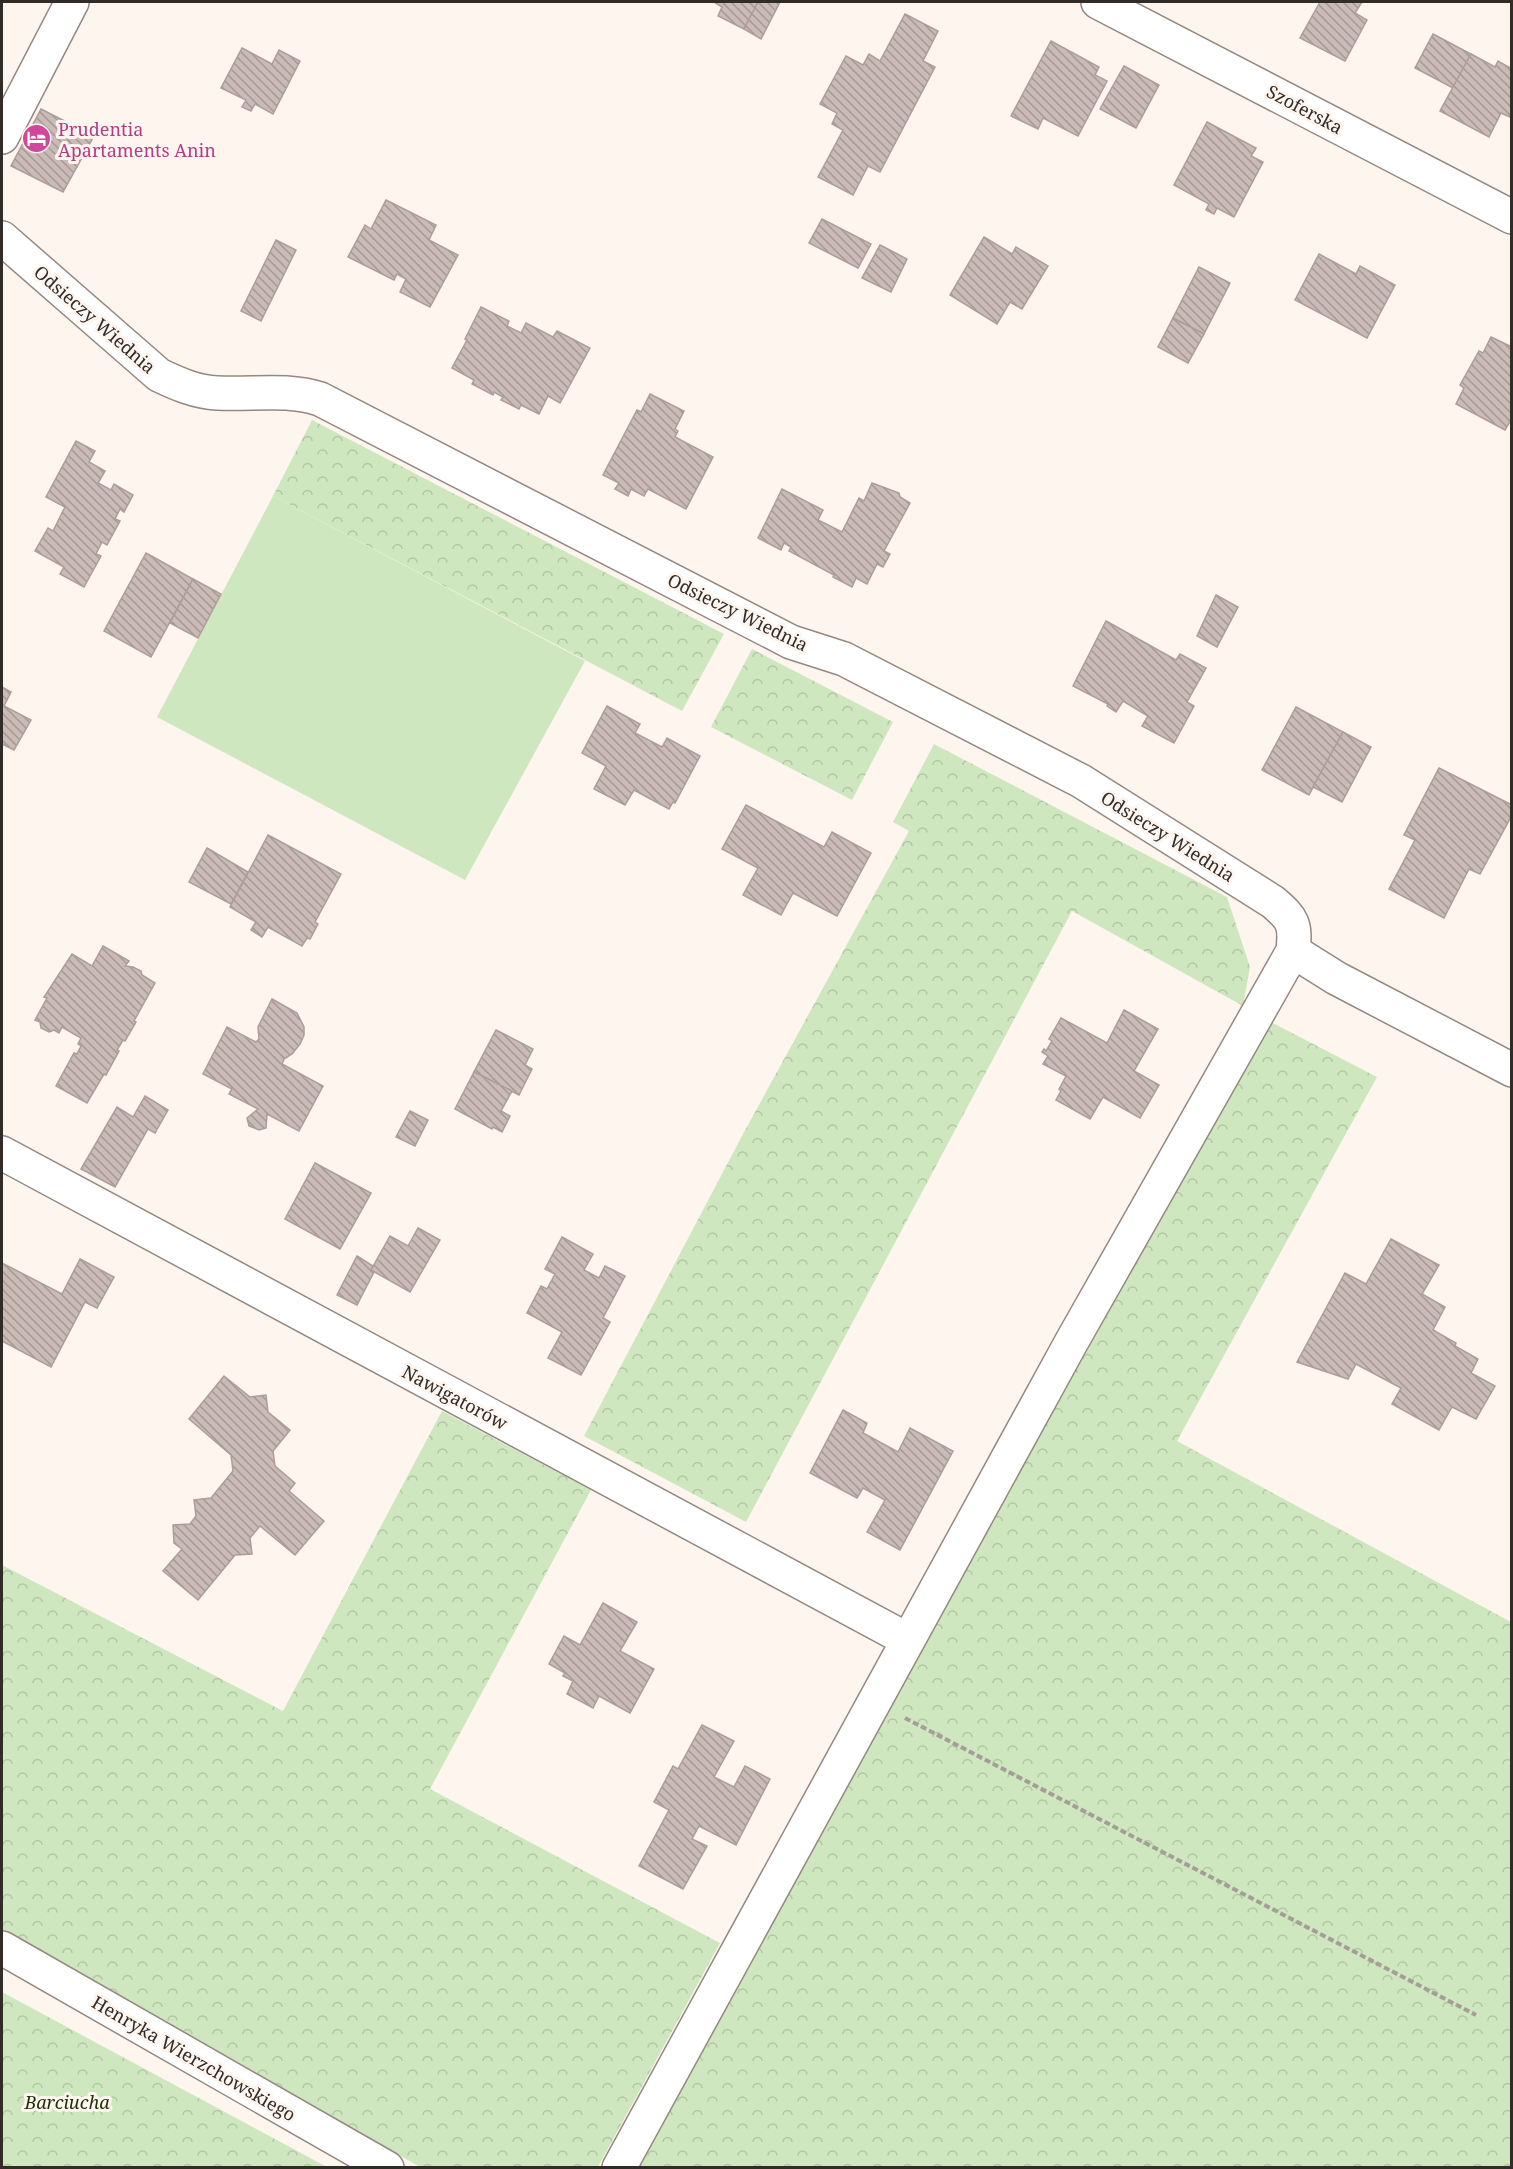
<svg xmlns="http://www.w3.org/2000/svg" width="1513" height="2169" viewBox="0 0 1513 2169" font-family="'Noto Serif',serif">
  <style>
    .grass { fill: #cfe7bf }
    .forest { fill: url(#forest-crowns) }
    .building { fill: url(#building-back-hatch); stroke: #ad9d99; stroke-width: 1.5 }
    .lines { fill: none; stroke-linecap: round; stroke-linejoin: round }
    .street-casing { stroke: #958880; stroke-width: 36 }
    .path { stroke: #a59d98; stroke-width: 4; stroke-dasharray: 6 3; stroke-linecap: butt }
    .street { stroke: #fff; stroke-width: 33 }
    .labels { text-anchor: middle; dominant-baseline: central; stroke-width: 6; stroke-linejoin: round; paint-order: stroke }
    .street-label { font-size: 18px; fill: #312c28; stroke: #fef5ef }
    .hotel-label { font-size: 18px; fill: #b23c85; stroke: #fef5ef; text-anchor: start }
    .park-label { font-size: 18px; font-style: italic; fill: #1b3007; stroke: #fef5ef }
  </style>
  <defs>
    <pattern id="forest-crowns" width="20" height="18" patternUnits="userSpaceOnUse" patternTransform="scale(1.5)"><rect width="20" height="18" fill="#cfe7bf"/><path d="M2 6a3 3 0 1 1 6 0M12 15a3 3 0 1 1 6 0" fill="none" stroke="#b2c6a4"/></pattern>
    <pattern id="building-back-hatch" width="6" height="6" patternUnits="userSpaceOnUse" patternTransform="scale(1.5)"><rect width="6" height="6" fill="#cbbbb7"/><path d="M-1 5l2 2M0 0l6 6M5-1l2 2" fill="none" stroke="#a59895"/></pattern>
  </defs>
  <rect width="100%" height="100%" fill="#fef5ef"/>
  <polygon class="grass" points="273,496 585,661 465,880 157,717"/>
  <g class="forest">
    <polygon points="312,420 724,634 682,711 273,496"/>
    <polygon points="752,649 893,722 852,800 711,727"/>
    <polygon points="934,744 1227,897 1250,967 1243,1006 1072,911 746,1522 584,1436 743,1134 909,831 893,822"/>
    <polygon points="1267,1020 1377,1077 1177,1441 1511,1622 1511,2167 635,2168"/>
    <polygon points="442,1411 591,1490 430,1789 720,1943 598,2167 420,2167 2,1929 2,1565 283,1711"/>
    <polygon points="2,1992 327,2167 2,2167"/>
  </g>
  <g class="building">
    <polygon points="714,2 758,2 744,29 718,16 722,7"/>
    <polygon points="758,2 780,2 761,39 744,29"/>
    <polygon points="1320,2 1362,2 1355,13 1367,20 1345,61 1300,38"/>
    <polygon points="905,14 938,31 923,61 935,67 880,172 868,166 853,195 818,177 843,130 832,124 837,113 820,104 846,56 863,65 869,54 880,61"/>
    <polygon points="1433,34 1471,54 1453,88 1415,68"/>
    <polygon points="1051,41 1099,67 1095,75 1107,81 1078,136 1043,118 1038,129 1011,116"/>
    <polygon points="242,48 272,64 279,50 300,61 273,114 255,104 251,111 242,107 246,100 221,88"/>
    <polygon points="1471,54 1495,67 1498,61 1512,69 1512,118 1501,113 1489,137 1440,111"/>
    <polygon points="1124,66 1159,85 1136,128 1100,109"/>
    <polygon points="41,109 94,136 63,192 11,166"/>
    <polygon points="1207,122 1256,148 1251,156 1263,162 1234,217 1217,208 1214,214 1206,210 1209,204 1174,185"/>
    <polygon points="386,200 436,225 429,240 458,255 430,307 400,292 406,279 397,274 394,280 348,257 365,225 371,229"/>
    <polygon points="822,219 871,244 858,268 809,243"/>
    <polygon points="984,237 1012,254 1016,247 1048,266 1022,309 1010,302 997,324 950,295"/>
    <polygon points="276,240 296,250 261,321 241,311"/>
    <polygon points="880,245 907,259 891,292 862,278"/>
    <polygon points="1319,254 1356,274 1360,266 1395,285 1367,338 1295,300"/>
    <polygon points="1199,267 1230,283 1204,334 1173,318"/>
    <polygon points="481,307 509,321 507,326 521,333 526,323 553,337 557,331 590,348 560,403 548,396 539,414 521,405 519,409 501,400 503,397 494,392 493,395 472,384 474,380 452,368 467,340 465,339"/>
    <polygon points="1173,318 1204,334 1188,363 1158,347"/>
    <polygon points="1491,337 1512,347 1512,418 1505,430 1456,404 1464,388 1460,385 1479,351 1483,353"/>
    <polygon points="650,394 684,411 675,429 678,431 675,437 713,457 686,509 648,489 644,496 631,489 628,496 615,489 619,483 603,475 637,410 641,412"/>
    <polygon points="76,441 95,451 89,462 105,471 98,483 111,490 114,484 133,495 124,512 120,509 115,519 120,521 107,545 102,542 96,554 101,556 84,587 60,574 64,567 35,551 48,528 53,531 65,507 46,497"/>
    <polygon points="872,483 899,493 900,497 910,503 884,551 890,554 883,567 877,564 867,584 856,578 852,587 833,577 834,575 789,551 791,547 784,543 781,550 758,538 782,489 823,510 818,520 842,532 859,498 864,501"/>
    <polygon points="146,553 193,579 151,657 104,631"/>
    <polygon points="193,579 221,594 198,638 170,623"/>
    <polygon points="1216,595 1238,607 1217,647 1197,636"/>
    <polygon points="1106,621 1176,660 1180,654 1206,668 1187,702 1194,706 1174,743 1142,726 1148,716 1123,701 1116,712 1107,706 1108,704 1073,686"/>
    <polygon points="2,687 11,692 4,706 31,720 14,750 2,744"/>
    <polygon points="607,706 640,724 635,733 662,747 667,738 700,756 675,803 673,802 669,809 634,790 625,805 594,789 606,766 582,753"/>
    <polygon points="1296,707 1343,732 1309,795 1262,770"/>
    <polygon points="1343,732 1371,747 1342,802 1313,787"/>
    <polygon points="1439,768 1512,805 1512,815 1480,874 1469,869 1444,918 1389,889 1415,840 1404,835"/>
    <polygon points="746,805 824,847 832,832 871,853 837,916 793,893 781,915 743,895 758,868 722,849"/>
    <polygon points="268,835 341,874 315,922 318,924 310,939 307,938 302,946 268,927 262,937 251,930 256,922 230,907"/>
    <polygon points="207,848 248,872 231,904 189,882"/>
    <polygon points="103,946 129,961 125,966 133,967 141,971 142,975 155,983 134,1021 136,1022 125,1041 123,1040 117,1050 119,1051 106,1075 104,1074 87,1103 56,1086 74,1053 77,1054 81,1046 78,1044 81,1038 62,1027 59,1033 54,1030 49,1032 41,1028 40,1022 35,1020 47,998 44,997 72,954 92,966"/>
    <polygon points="272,999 297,1013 304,1027 304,1035 300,1044 292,1054 284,1059 282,1064 323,1086 299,1131 267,1114 266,1128 259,1130 249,1126 247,1118 258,1109 229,1094 232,1089 203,1074 227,1027 256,1042 259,1039 258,1027"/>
    <polygon points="1124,1010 1158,1029 1134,1071 1159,1085 1140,1118 1103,1097 1090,1119 1056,1100 1061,1091 1059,1089 1066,1076 1043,1064 1048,1056 1042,1052 1044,1049 1046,1051 1052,1041 1049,1039 1061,1018 1107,1043"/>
    <polygon points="496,1030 533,1049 525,1065 532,1069 519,1095 474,1072"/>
    <polygon points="474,1072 512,1091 501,1111 510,1116 502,1132 493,1127 492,1129 455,1109"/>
    <polygon points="145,1096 168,1110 155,1133 148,1129 115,1187 81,1169 117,1107 133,1117"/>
    <polygon points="410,1111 428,1120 415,1146 396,1137"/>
    <polygon points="315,1163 371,1193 340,1249 285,1219"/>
    <polygon points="418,1228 440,1240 410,1292 371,1270 390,1236 408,1246"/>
    <polygon points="562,1237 593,1254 584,1270 599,1278 605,1266 625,1276 603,1318 610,1322 581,1375 548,1358 562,1332 527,1313 541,1286 547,1289 555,1274 545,1269"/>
    <polygon points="1391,1239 1439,1265 1422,1294 1445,1307 1433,1330 1456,1343 1455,1346 1478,1359 1471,1373 1495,1386 1476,1419 1452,1407 1439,1430 1392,1404 1401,1388 1356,1364 1348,1379 1297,1362 1345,1273 1366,1284"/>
    <polygon points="357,1256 373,1266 371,1270 374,1272 357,1305 337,1295"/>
    <polygon points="80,1259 114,1277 97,1308 85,1302 51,1367 2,1341 2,1263 62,1294"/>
    <polygon points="224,1376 250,1397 266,1395 268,1412 290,1430 273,1451 275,1466 295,1483 289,1491 324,1521 295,1555 260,1526 250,1538 252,1554 235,1555 198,1600 163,1571 182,1549 174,1543 173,1525 190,1524 196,1516 194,1500 211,1498 233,1471 231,1455 189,1419"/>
    <polygon points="843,1410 867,1423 863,1433 898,1452 910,1428 953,1451 900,1550 867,1532 885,1500 863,1488 857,1498 810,1473"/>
    <polygon points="603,1603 637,1622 620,1651 654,1669 630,1713 599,1696 593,1708 567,1694 573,1681 563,1676 565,1673 549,1664 564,1636 580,1645"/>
    <polygon points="702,1725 734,1741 714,1777 734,1787 745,1766 770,1779 736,1845 699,1826 692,1839 707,1846 683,1889 639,1866 669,1810 654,1802 673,1766 678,1769"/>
  </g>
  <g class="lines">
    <defs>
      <g id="street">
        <polyline points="1098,2 1512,217"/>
        <polyline points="2,137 72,2"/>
        <path d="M2,238L159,375C178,384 196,392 217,393C253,395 286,388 320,399L791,642L844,659L1081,781L1273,902C1293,919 1296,924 1293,951L1072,1341L619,2168"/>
        <polyline points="1293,951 1336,978 1512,1070"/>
        <polyline points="2,1153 908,1640"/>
        <polyline points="2,1948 387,2168"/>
      </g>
    </defs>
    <use href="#street" class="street-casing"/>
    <polyline class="path" points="905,1718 1476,2015"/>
    <use href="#street" class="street"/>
  </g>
  <defs>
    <symbol id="hotel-disc" viewBox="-11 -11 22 22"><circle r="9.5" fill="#d1479c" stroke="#fef5ef"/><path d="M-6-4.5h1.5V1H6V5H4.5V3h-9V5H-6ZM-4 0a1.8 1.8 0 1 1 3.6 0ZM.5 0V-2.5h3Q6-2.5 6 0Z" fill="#fff"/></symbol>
  </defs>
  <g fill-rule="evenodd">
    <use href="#hotel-disc" x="20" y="122" width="33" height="33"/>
  </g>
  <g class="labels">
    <g class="street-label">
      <text transform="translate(1305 109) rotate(28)">Szoferska</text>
      <text transform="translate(95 319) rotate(41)">Odsieczy Wiednia</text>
      <text transform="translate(738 612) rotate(26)">Odsieczy Wiednia</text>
      <text transform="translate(1168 836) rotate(32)">Odsieczy Wiednia</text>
      <text transform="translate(455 1397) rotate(28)">Nawigatorów</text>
      <text transform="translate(194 2058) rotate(30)">Henryka Wierzchowskiego</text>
    </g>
    <g class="hotel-label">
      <text x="58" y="129">Prudentia<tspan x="58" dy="21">Apartaments Anin</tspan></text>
    </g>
    <g class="park-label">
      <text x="67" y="2102">Barciucha</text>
    </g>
  </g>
  <rect width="1513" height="2169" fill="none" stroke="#312c28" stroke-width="6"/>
</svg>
